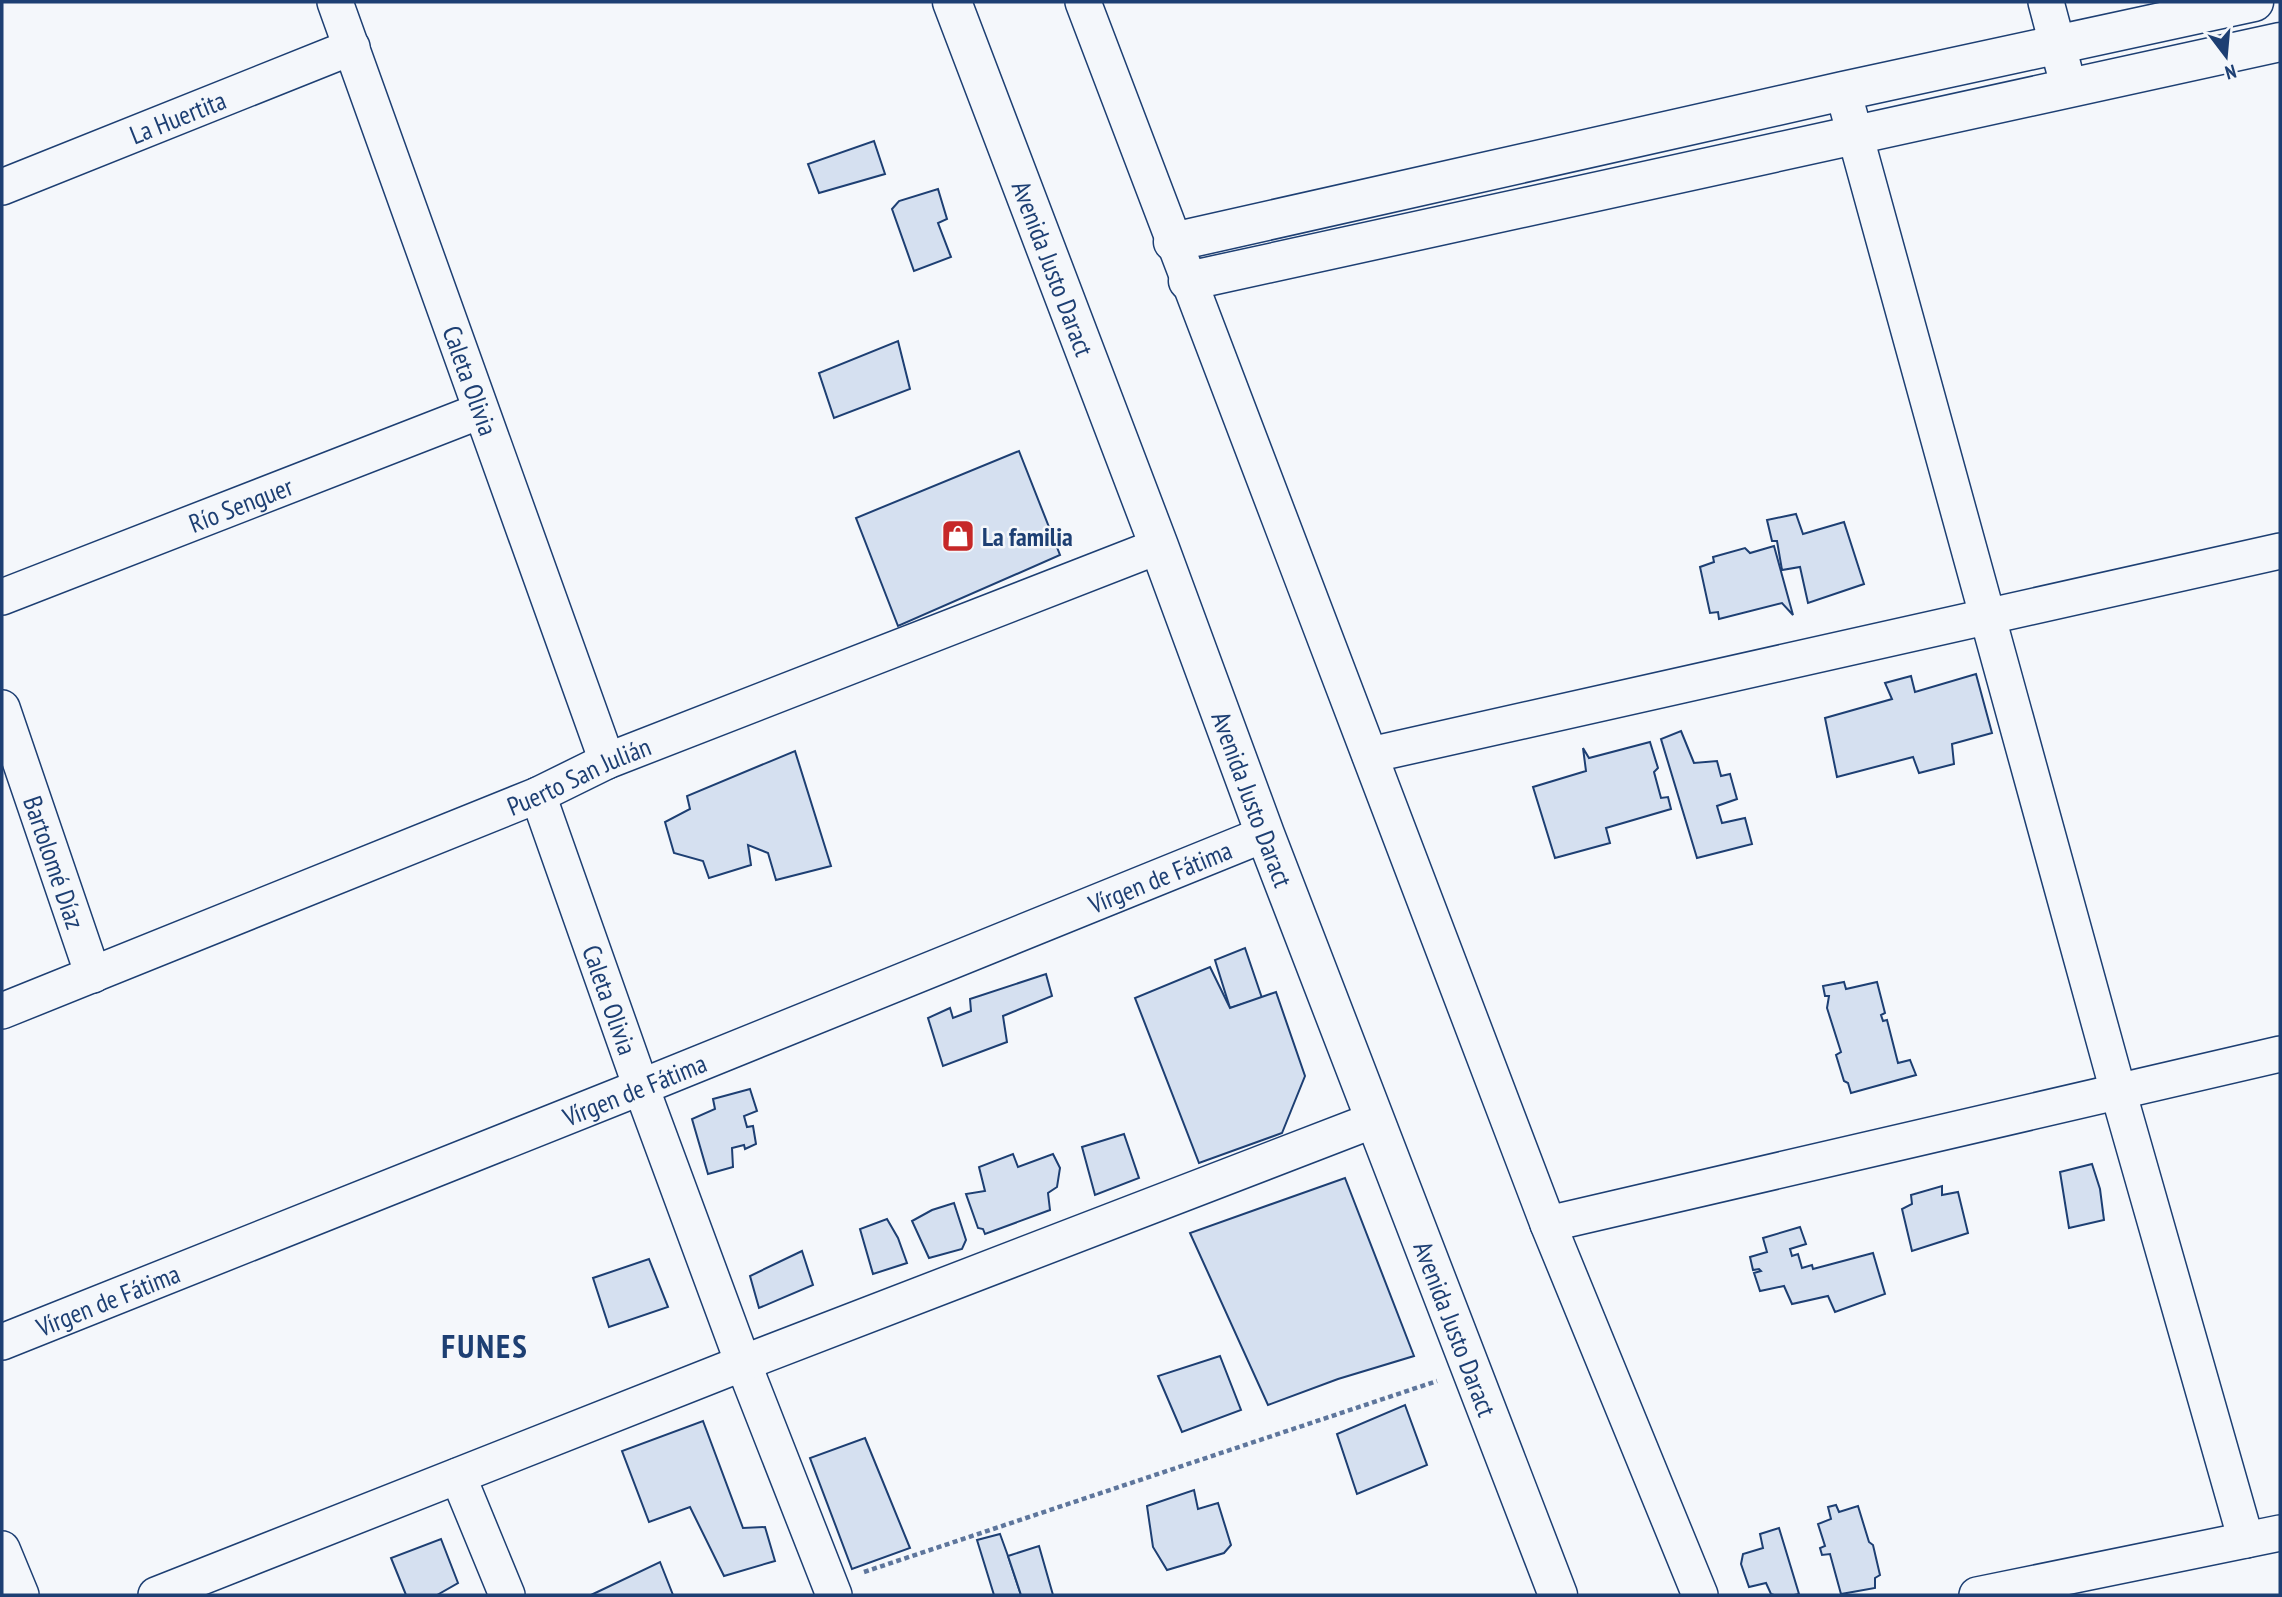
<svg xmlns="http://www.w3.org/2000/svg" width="2282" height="1597" viewBox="0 0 2282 1597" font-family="'PT Sans Narrow',sans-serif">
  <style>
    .building { fill: #d5e0f0; stroke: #1d3f73; stroke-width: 2 }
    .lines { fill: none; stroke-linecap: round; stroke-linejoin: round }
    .minor-casing { stroke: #1d3f73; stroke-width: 38 }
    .tertiary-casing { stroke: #1d3f73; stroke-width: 41 }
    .secondary-casing { stroke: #1d3f73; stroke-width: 41 }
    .path { stroke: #5e769c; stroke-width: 4.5; stroke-dasharray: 5 3.5; stroke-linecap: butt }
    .minor { stroke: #f4f7fb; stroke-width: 35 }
    .tertiary { stroke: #f4f7fb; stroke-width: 38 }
    .secondary { stroke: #f4f7fb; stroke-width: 38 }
    .labels { text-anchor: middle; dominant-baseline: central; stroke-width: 5; stroke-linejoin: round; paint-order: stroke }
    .street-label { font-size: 26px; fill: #1d3f73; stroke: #f4f7fb }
    .poi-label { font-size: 26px; font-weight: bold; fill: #1d3f73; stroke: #f4f7fb; text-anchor: start }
    .district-label { font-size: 33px; font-weight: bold; letter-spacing: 2px; fill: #1d3f73; stroke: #f4f7fb }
  </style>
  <rect width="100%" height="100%" fill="#f4f7fb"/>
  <g class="building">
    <polygon points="874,141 885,174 819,193 808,164"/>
    <polygon points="938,189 947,219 938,223 951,257 914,271 892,209 899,201"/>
    <polygon points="898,341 910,389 834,418 819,373"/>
    <polygon points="1019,451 1060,555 898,626 856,518"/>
    <polygon points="1796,514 1803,534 1844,522 1864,584 1808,603 1800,567 1782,570 1777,541 1772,541 1767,520"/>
    <polygon points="1774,546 1793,615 1782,603 1719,619 1718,612 1710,613 1700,567 1714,562 1713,557 1745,548 1750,553"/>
    <polygon points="1976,674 1992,733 1952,744 1954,764 1919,773 1913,757 1837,777 1825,718 1892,699 1885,683 1911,676 1915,692"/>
    <polygon points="1681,731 1694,763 1717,761 1721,776 1730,774 1737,799 1717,806 1722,823 1745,818 1752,844 1697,858 1661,739"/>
    <polygon points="1650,742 1658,768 1654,772 1661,798 1668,797 1671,809 1606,828 1610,843 1555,858 1533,787 1586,771 1583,748 1589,758"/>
    <polygon points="795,751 831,866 776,880 768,853 748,845 751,865 709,878 703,861 674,853 665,822 690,809 687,796"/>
    <polygon points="1245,948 1262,998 1230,1008 1215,960"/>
    <polygon points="1210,967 1230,1008 1276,992 1305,1076 1282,1133 1199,1163 1135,998"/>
    <polygon points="1046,974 1052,996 1003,1016 1007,1042 943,1066 928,1018 950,1008 953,1018 971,1011 970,999"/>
    <polygon points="1844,982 1846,989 1877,982 1885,1013 1881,1015 1883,1021 1887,1020 1898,1063 1910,1060 1916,1075 1851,1093 1848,1083 1844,1081 1836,1055 1841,1052 1827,1008 1829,996 1825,996 1823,986"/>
    <polygon points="750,1089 757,1111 744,1116 747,1127 753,1126 756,1144 745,1149 744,1145 732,1148 733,1167 708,1174 692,1119 715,1109 713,1099"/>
    <polygon points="1124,1134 1139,1178 1095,1195 1082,1147"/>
    <polygon points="1013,1154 1018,1167 1053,1154 1060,1168 1057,1187 1048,1193 1050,1210 985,1234 983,1229 978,1228 966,1194 985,1191 979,1167"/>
    <polygon points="2092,1164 2100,1189 2104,1220 2069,1228 2060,1172"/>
    <polygon points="1345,1178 1414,1356 1338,1379 1268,1405 1190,1233"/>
    <polygon points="1942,1186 1942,1195 1958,1192 1968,1233 1912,1251 1902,1209 1912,1204 1911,1195"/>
    <polygon points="954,1203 966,1240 962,1249 929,1258 912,1221 932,1210"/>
    <polygon points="887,1219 898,1238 907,1263 873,1274 860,1229"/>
    <polygon points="1800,1227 1806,1244 1790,1249 1792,1256 1798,1254 1802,1268 1812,1265 1813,1269 1873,1253 1885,1294 1835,1312 1828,1296 1792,1304 1784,1286 1760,1291 1754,1273 1761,1271 1759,1269 1753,1270 1750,1257 1767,1252 1763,1238"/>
    <polygon points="802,1251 813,1285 759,1308 750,1276"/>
    <polygon points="649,1259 668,1307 609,1327 593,1278"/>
    <polygon points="1220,1356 1241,1410 1182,1432 1158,1376"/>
    <polygon points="1405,1405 1427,1465 1357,1494 1337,1434"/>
    <polygon points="703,1421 743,1528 765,1527 775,1561 724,1576 690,1507 649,1522 622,1451"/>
    <polygon points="865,1438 910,1548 852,1569 810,1458"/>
    <polygon points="1194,1490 1198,1509 1218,1503 1231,1545 1224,1553 1167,1570 1153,1547 1147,1506"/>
    <polygon points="1836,1505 1839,1512 1858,1506 1869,1542 1873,1545 1880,1575 1875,1578 1875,1588 1841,1594 1830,1554 1822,1555 1820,1548 1825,1546 1818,1524 1831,1519 1828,1507"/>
    <polygon points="1779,1528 1799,1594 1794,1595 1774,1595 1771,1594 1766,1583 1749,1587 1741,1564 1743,1554 1763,1548 1760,1534"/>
    <polygon points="1000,1534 1008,1556 1021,1595 994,1595 977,1540"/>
    <polygon points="441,1539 458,1583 437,1595 406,1595 391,1558"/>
    <polygon points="1039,1546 1053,1595 1021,1595 1008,1556"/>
    <polygon points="660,1562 673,1595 591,1595"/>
  </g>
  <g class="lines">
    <defs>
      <g id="minor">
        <path id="s1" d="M335,2L607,761"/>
        <polyline points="1083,2 1548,1224 1700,1595"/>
        <polyline points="2046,2 2069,88"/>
        <polyline points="1843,91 2118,1091 2246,1540"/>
        <path id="s2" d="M2,187L352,47"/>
        <path id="s3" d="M2,597L480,411"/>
        <path id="s4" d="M2,708L93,975"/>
        <polyline points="1370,755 2280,551"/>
        <path id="s5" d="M538,795L641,1087L743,1363L834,1595"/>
        <path id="s6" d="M2,1011L538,795L607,761L1159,546"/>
        <polyline points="1548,1224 2280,1054"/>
        <path id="s7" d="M2,1342L641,1087L1265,834"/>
        <polyline points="458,1476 507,1595"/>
        <polyline points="2,1549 21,1595"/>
        <polyline points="156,1595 743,1363 1374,1120"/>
        <polyline points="1977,1595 2280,1533"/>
      </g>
      <g id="tertiary">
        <polyline points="1173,242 1843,91 2254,2"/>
        <polyline points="1188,281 2280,42"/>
      </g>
      <g id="secondary">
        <path id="s8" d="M952,2L1159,546L1265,834L1558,1595"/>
      </g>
    </defs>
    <use href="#minor" class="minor-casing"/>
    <use href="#tertiary" class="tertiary-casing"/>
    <use href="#secondary" class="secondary-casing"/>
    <polyline class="path" points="864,1572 1437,1381"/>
    <use href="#minor" class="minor"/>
    <use href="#tertiary" class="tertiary"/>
    <use href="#secondary" class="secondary"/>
  </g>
  <defs>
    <symbol id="shop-square" viewBox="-11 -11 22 22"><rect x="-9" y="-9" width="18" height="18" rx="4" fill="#c62828" stroke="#f4f7fb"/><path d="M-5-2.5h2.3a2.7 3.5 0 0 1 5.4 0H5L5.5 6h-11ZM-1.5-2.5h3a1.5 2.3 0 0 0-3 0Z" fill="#fff"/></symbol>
  </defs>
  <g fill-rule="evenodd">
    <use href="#shop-square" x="939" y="517" width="38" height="38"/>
  </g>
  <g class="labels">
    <g class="street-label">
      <text stroke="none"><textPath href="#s2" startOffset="189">La Huertita</textPath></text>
      <text stroke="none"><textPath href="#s8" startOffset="285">Avenida Justo Daract</textPath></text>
      <text stroke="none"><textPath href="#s1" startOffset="402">Caleta Olivia</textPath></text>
      <text stroke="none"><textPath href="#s3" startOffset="256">Río Senguer</textPath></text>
      <text stroke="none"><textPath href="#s6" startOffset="623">Puerto San Julián</textPath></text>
      <text stroke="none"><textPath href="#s8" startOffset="852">Avenida Justo Daract</textPath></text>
      <text stroke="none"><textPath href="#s4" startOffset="163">Bartolomé Díaz</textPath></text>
      <text stroke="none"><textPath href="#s7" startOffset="1248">Vírgen de Fátima</textPath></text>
      <text stroke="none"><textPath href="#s5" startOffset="217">Caleta Olivia</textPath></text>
      <text stroke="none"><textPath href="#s7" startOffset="681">Vírgen de Fátima</textPath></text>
      <text stroke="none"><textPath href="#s7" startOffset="114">Vírgen de Fátima</textPath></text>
      <text stroke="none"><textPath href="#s8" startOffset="1419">Avenida Justo Daract</textPath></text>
    </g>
    <g class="poi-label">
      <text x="982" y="536">La familia</text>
    </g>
    <g class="district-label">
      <text x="485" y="1345">FUNES</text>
    </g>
  </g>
  <rect width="2282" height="1597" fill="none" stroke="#1d3f73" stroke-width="7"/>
  <g transform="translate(2226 56) rotate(164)" stroke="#f4f7fb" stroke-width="5" paint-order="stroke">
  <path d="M0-5L12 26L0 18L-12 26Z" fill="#1d3f73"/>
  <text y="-10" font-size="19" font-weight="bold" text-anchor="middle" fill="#1d3f73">N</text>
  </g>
</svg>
